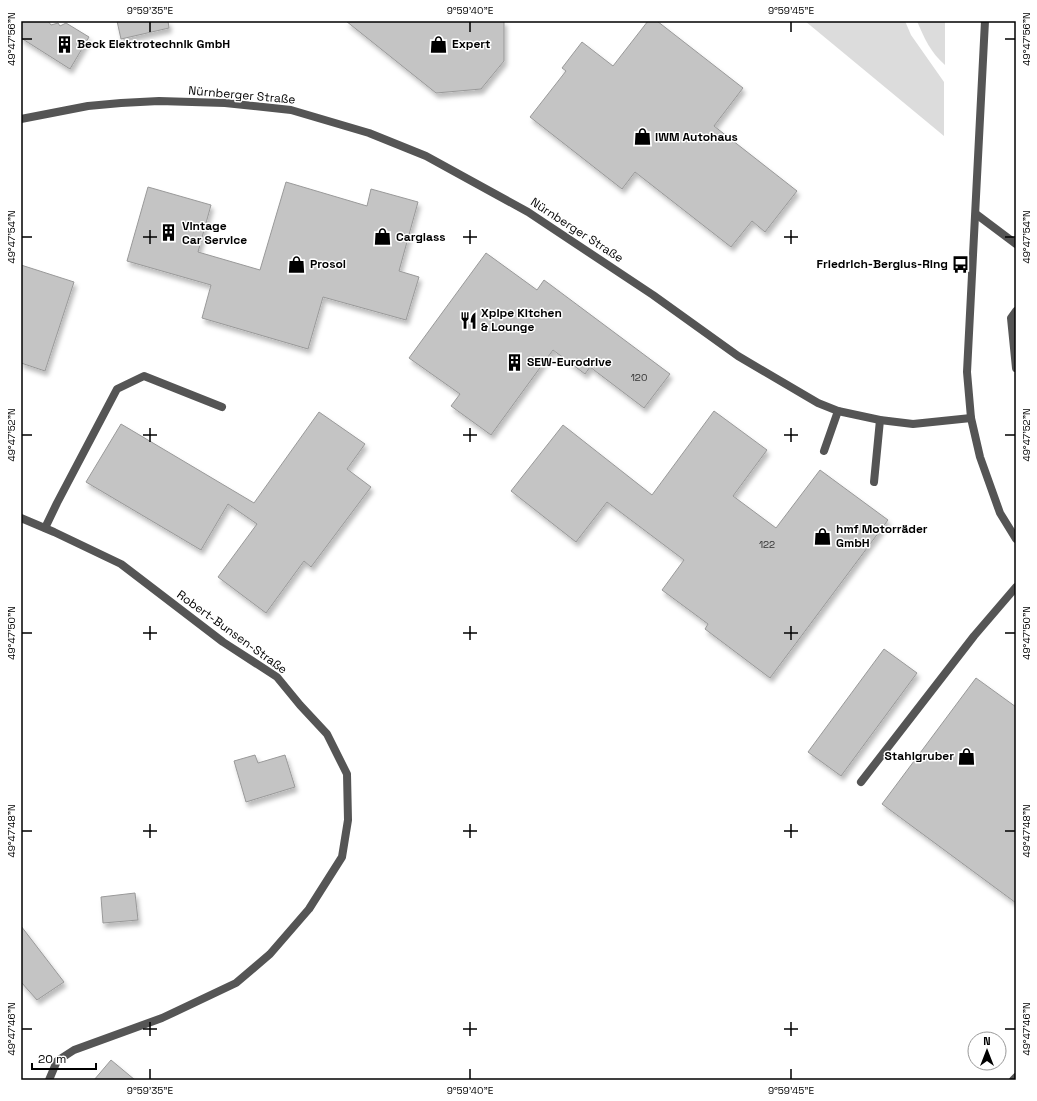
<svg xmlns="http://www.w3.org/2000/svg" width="1037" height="1101" viewBox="0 0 1037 1101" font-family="'Space Grotesk',sans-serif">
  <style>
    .green { fill: #dcdcdc }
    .building { fill: #c4c4c4; stroke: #999; filter: url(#shadow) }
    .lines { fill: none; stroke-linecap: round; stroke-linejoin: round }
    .service { stroke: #555; stroke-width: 8 }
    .minor { stroke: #555; stroke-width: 8 }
    .tertiary { stroke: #555; stroke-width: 8 }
    .ticks { fill: none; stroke: #000; stroke-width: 1.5 }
    .labels { text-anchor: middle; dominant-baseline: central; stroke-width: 3; stroke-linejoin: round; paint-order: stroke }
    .number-label { font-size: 10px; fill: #313131 }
    .poi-label { font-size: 12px; font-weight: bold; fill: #000; stroke: #fff; text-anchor: start }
    .street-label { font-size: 12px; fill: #000; stroke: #fff }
    .neatline { fill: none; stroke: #000; stroke-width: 1.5 }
    .ticks-label { font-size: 10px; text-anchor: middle; fill: #000 }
  </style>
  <defs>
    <filter id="shadow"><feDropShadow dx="2.5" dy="4.5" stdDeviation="2" flood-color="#0004"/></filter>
  </defs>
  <rect width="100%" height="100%" fill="#fff"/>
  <g class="green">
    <polygon points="805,21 905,21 911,35 944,82 944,136"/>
    <path d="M917,21H945V65C931,53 924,38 917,21Z"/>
  </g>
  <g class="building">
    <polygon points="21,21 48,21 51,25 58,23 60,26 66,23 89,37 70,69 21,38"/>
    <polygon points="117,21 168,21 169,28 121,39"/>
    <polygon points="346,21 504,21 504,61 481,89 436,93"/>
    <polygon points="648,21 657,21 743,88 714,126 797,191 765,232 752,221 731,247 635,172 622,189 530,117 566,71 562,68 582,42 613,66"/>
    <polygon points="286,182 367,206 371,189 418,202 399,271 419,277 406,320 323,297 308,349 202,318 211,285 127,261 148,187 211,205 198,252 260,270"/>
    <polygon points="486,253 537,290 544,280 670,374 644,408 590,367 585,374 553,350 491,435 451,406 460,394 409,358"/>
    <polygon points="21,265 74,282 45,371 21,363"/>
    <polygon points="714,411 767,450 733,496 776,528 820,470 888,520 770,678 705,629 708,624 662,590 684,560 607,502 576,542 511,491 563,425 652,495"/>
    <polygon points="319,412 365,444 347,469 371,487 311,567 304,561 266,613 218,577 257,524 228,504 201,550 86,482 121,424 254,503"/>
    <polygon points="884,649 917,673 841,776 808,752"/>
    <polygon points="976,678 1016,707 1016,903 882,804"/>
    <polygon points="255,755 258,763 285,755 295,787 246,802 234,761"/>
    <polygon points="135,893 138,920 103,923 101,897"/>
    <polygon points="21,926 64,982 37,1000 21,982"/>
    <polygon points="111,1060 135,1080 94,1080"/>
  </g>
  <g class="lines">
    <g class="service">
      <polyline points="976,214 1016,244"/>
      <polyline points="1016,311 1011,318 1016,368"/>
      <polyline points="824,451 838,411"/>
      <polyline points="874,482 880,420"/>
      <polyline points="45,528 57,503 117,389 144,376 222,407"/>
      <polyline points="861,782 974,636 1016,587"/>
    </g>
    <g class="minor">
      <polyline points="21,518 54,532 121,564 223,642 277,677 300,705 327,734 347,774 348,820 342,857 309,909 270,954 236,983 162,1018 74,1050 57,1061 49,1080"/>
      <polyline points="1013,1080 1016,1077"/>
    </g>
    <g class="tertiary">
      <polyline points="985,21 967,372 971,418 980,457 1000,513 1016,539"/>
      <polyline points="21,119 88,106 121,103 159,101 225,103 291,110 369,133 426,156 528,212 653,295 738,356 818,403 838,411 880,420 913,424 971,418"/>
    </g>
  </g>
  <path class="ticks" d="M150,22V32M470,22V32M791,22V32M22,39H32M1005,39H1015M150,230V244M470,230V244M791,230V244M22,237H32M143,237H157M463,237H477M784,237H798M1005,237H1015M150,428V442M470,428V442M791,428V442M22,435H32M143,435H157M463,435H477M784,435H798M1005,435H1015M150,626V640M470,626V640M791,626V640M22,633H32M143,633H157M463,633H477M784,633H798M1005,633H1015M150,824V838M470,824V838M791,824V838M22,831H32M143,831H157M463,831H477M784,831H798M1005,831H1015M150,1022V1036M470,1022V1036M791,1022V1036M22,1029H32M143,1029H157M463,1029H477M784,1029H798M1005,1029H1015M150,1069V1079M470,1069V1079M791,1069V1079"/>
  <defs>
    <symbol id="building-bare" viewBox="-9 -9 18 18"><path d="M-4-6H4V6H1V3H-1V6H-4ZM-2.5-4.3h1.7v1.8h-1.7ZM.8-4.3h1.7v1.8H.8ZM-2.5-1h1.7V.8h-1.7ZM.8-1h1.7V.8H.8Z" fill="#000" stroke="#fff" stroke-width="2.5" paint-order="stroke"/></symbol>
    <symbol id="shop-bare" viewBox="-9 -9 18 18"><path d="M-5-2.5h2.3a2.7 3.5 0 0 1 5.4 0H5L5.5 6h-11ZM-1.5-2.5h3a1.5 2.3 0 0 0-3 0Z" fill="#000" stroke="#fff" stroke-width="2.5" paint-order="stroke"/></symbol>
    <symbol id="bus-bare" viewBox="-9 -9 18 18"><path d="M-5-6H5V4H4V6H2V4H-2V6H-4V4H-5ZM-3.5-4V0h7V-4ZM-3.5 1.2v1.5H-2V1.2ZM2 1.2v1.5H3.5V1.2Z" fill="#000" stroke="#fff" stroke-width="2.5" paint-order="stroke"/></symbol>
    <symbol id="restaurant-bare" viewBox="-9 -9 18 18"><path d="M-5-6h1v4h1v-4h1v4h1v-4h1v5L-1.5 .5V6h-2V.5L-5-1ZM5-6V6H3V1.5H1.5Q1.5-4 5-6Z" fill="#000" stroke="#fff" stroke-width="2.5" paint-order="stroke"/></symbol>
  </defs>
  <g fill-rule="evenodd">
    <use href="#building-bare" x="52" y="32" width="25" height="25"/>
    <use href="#shop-bare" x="426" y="32" width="25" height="25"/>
    <use href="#shop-bare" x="630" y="124" width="25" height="25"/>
    <use href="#building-bare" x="156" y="220" width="25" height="25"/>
    <use href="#shop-bare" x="370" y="224" width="25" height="25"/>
    <use href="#shop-bare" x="284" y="252" width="25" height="25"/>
    <use href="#bus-bare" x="948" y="252" width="25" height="25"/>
    <use href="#restaurant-bare" x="456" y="308" width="25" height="25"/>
    <use href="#building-bare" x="502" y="350" width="25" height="25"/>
    <use href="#shop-bare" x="810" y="524" width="25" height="25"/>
    <use href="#shop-bare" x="954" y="744" width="25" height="25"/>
  </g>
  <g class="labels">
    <g class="number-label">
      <text x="639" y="377">120</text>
      <text x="767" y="544">122</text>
    </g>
    <g class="poi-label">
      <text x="77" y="44">Beck Elektrotechnik GmbH</text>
      <text x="452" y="44">Expert</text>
      <text x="655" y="137">IWM Autohaus</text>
      <text x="182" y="226">Vintage<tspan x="182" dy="14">Car Service</tspan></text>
      <text x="396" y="237">Carglass</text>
      <text x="310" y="264">Prosol</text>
      <text x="948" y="264" text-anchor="end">Friedrich-Bergius-Ring</text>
      <text x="481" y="313">Xpipe Kitchen<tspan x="481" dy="14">&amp; Lounge</tspan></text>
      <text x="527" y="362">SEW-Eurodrive</text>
      <text x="836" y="529">hmf Motorräder<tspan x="836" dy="14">GmbH</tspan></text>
      <text x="954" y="756" text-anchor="end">Stahlgruber</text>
    </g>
    <g class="street-label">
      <text transform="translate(242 95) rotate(5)">Nürnberger Straße</text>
      <text transform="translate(577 230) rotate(33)">Nürnberger Straße</text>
      <text transform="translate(232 632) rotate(36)">Robert-Bunsen-Straße</text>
    </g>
  </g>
  <rect width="1037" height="1101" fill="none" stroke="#ffffff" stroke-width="44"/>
  <g transform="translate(987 1051)"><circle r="19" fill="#ffffff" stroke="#999999"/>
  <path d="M0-3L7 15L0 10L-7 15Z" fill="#000000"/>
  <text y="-6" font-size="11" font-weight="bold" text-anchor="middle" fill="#000000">N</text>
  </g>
  <path d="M32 1063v6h64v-6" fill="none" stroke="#000000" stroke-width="2"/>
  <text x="38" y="1063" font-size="12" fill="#000000" stroke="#ffffff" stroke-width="3" paint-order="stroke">20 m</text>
  <rect x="22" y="22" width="993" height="1057" class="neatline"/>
  <g class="ticks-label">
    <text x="150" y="14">9°59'35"E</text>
    <text x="470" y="14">9°59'40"E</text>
    <text x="791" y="14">9°59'45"E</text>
    <text transform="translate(11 39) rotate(-90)" y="4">49°47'56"N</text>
    <text transform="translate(1026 39) rotate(-90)" y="4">49°47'56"N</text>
    <text transform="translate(11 237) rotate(-90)" y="4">49°47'54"N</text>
    <text transform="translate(1026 237) rotate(-90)" y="4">49°47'54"N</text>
    <text transform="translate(11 435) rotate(-90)" y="4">49°47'52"N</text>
    <text transform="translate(1026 435) rotate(-90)" y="4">49°47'52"N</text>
    <text transform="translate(11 633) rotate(-90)" y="4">49°47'50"N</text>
    <text transform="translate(1026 633) rotate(-90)" y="4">49°47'50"N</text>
    <text transform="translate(11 831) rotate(-90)" y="4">49°47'48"N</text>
    <text transform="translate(1026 831) rotate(-90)" y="4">49°47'48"N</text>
    <text transform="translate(11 1029) rotate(-90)" y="4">49°47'46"N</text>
    <text transform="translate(1026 1029) rotate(-90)" y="4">49°47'46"N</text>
    <text x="150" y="1094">9°59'35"E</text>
    <text x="470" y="1094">9°59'40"E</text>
    <text x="791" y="1094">9°59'45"E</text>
  </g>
</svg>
